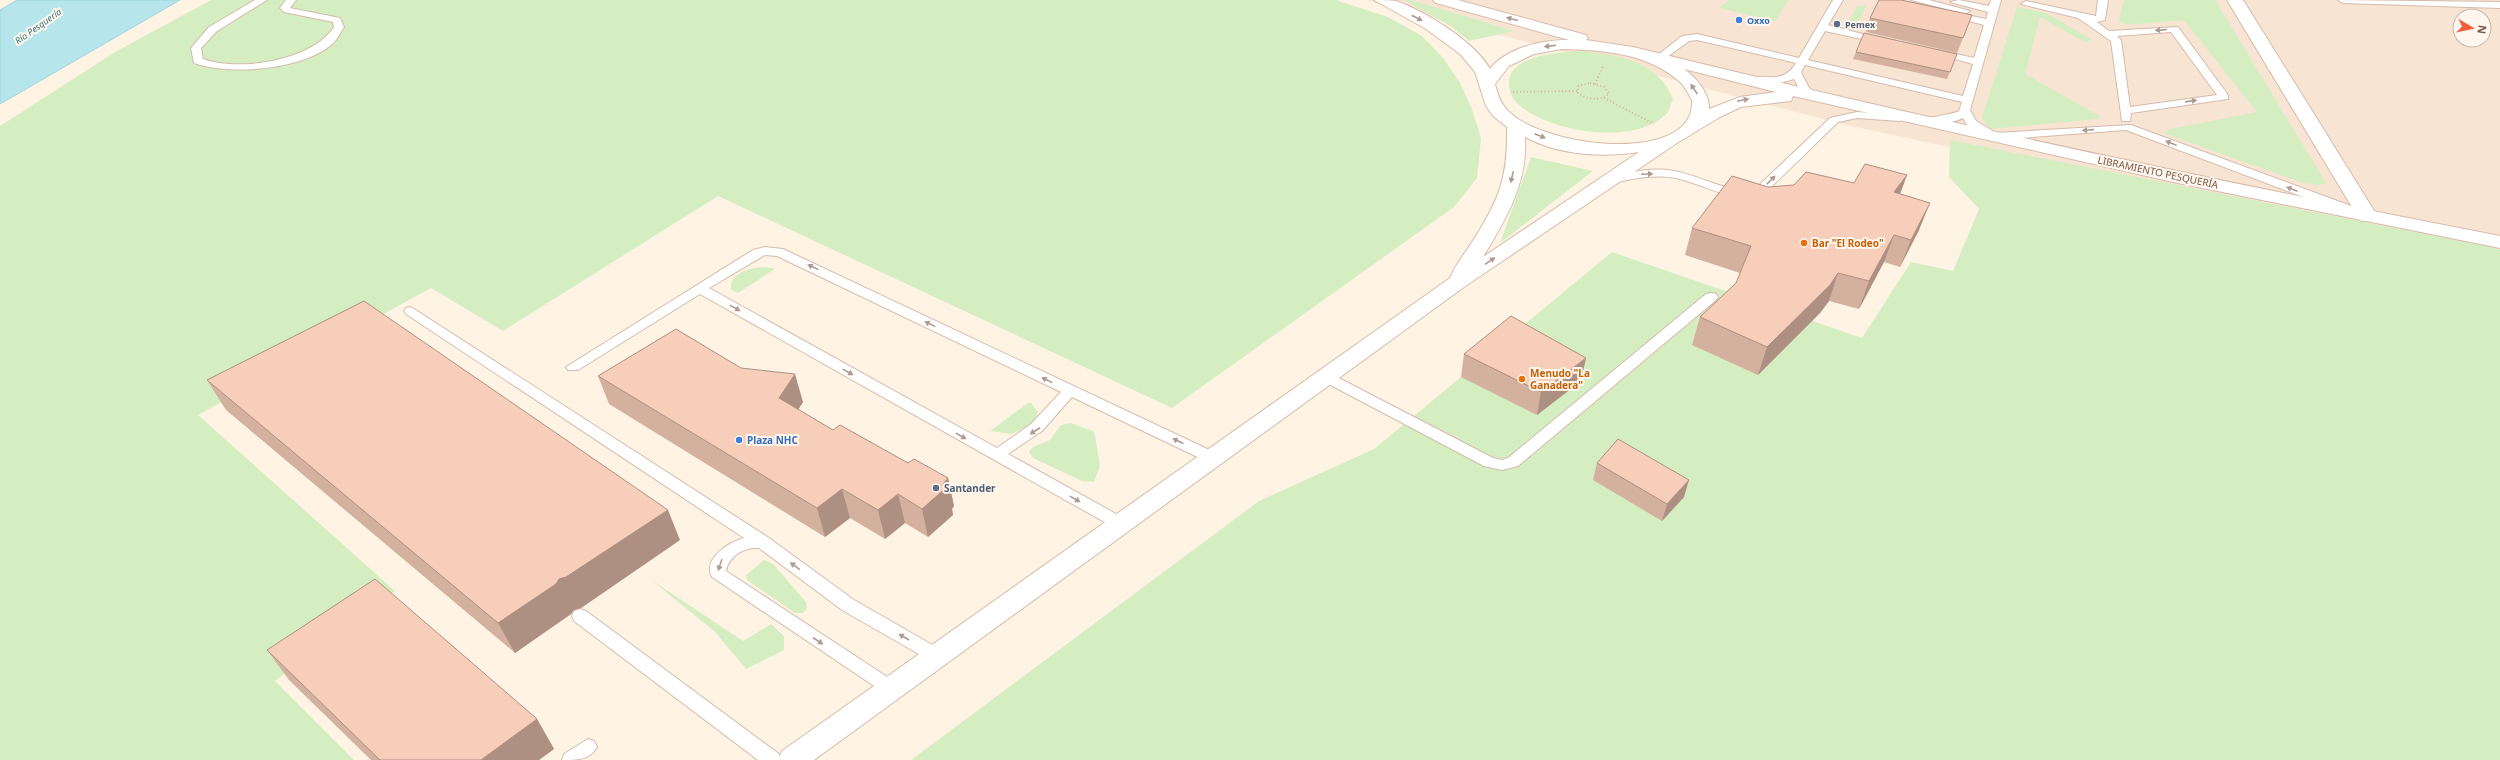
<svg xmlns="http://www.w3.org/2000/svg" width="2500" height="760" viewBox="0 0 2500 760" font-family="'Noto Sans',sans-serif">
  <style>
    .residential { fill: #f7e4d2; fill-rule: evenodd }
    .green { fill: #d5eec1 }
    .water { fill: #b6e6eb; stroke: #9bd7de }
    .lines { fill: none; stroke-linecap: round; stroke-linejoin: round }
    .lane-casing { stroke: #d4bbab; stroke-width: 2 }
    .street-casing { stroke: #d4bbab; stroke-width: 2 }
    .secondary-casing { stroke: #d7bba8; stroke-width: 2 }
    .path { stroke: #dcb19b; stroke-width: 2; stroke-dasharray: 1 2.5; stroke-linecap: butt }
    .lane { fill: #fff; fill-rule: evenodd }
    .street { fill: #fff; fill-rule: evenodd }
    .secondary { fill: #fff; fill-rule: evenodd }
    .wall { fill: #d4b19f }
    .shaded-wall { fill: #ad9082 }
    .building { fill: #f7ceb9; stroke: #ad9082 }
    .oneway { fill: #af9a90 }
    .shop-dot { fill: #3f7fe0; stroke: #fff7ed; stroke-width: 1.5 }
    .service-dot { fill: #5c6f8a; stroke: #fff7ed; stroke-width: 1.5 }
    .food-dot { fill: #e8710a; stroke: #fff7ed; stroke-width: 1.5 }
    .labels { text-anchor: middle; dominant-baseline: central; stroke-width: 4; stroke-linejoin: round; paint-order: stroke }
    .far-shop-label { font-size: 9px; font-weight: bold; fill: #366cbe; stroke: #fff7ed; text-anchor: start }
    .far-service-label { font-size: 9px; font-weight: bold; fill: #4e5e75; stroke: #fff7ed; text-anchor: start }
    .far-water-label { font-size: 9px; font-style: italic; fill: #387982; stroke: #fff7ed }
    .street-label { font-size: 10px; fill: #7a5646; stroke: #fff7ed }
    .food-label { font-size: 10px; font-weight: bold; fill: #c56008; stroke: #fff7ed; text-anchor: start }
    .shop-label { font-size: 10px; font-weight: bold; fill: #366cbe; stroke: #fff7ed; text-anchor: start }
    .service-label { font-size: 10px; font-weight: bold; fill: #4e5e75; stroke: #fff7ed; text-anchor: start }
  </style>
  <rect width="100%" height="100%" fill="#fff3e4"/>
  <path class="residential" d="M1366,0H2500V265L1842,124ZM2460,16H2484V40H2460Z"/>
  <g class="green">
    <polygon points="211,0 1336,0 1388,17 1422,36 1443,58 1460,83 1472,109 1481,138 1477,178 1454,207 1172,408 718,196 503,331 431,288 198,415 395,591 275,681 354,760 0,760 0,126 115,52"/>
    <polygon points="1404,0 1411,0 1514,31 1469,41 1452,27"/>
    <polygon points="1730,0 1788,0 1775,21 1719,8"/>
    <polygon points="2124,0 2215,0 2326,183 2319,185 2303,183 2166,134 2165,132 2170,129 2257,112 2184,20 2125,25 2119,21"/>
    <polygon points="1857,6 1866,6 1855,28 1849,28 1847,26"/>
    <polygon points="2017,7 2046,13 2091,39 2086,43 2040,17 2025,74 2100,116 2098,119 1990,129 1982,118"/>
    <path d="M1582,51C1617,55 1659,61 1673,99C1671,103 1670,110 1667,113C1636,147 1550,132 1519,105C1513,100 1509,92 1509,84C1507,55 1561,52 1582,51Z"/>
    <polygon points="1950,140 2500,249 2500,760 911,760 1259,501 1374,449 1612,252 1862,338 1911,262 1953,271 1979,209 1949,177"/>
    <polygon points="1531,157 1593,171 1500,243"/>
    <path d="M766,267L775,269L738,293L731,290C729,272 752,267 766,267Z"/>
    <polygon points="1028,403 1031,403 1038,412 1033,424 1011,434 990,431"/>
    <polygon points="1071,423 1093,431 1095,436 1100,466 1094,482 1082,481 1033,458 1029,452 1033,447 1050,440 1061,425"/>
    <polygon points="764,560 773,564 806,602 807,608 803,613 795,613 747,580 746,575"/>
    <polygon points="650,579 743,641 771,624 784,636 784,650 746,669 714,631"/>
  </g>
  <polygon class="water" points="17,0 180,0 0,104 0,10"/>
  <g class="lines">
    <defs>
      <g id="lane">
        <path d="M255,0H267L217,31L201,48L203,59C239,72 312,61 334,27L333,22L284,12L280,8L286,0H296L290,8L340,18L344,27C341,31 339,36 336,40C310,70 229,76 194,63L191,48L209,27Z"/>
        <path d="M1833,0H1843L1828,25L1885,40L1880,43L1825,31L1808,60L1963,96L1973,64L1933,53L1938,50L1974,58L1984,25L1947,15L1952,12L1986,19L1988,12L1950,2L1959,0L1989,6L1991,0H2001L1970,110L1976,121L1996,133L2131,125L2351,206L2353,209L2347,213L2343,212L2126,130L1994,140L1967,125L1963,118C1955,122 1926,129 1920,122C1926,116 1949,116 1959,111L1962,102L1805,65L1801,72L1809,88L1823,98L1818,101L1801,92L1794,79C1785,82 1758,90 1750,81C1760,69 1780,89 1796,63L1697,40L1689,41L1663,60L1659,61L1654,58L1682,36L1697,34L1799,58Z"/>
        <polygon points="1911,0 1929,0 1970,11 1965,14"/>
        <path d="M2098,0H2108L2105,20L2097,22L2109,31L2178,27L2228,95V99L2131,113L2130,121H2122L2111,41L2078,18L2021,4L2026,1L2096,16ZM2171,32L2217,95L2130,107L2121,40L2117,36Z"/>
        <polygon points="2338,0 2500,2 2500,8 2343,3"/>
        <path d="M1857,112L1900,115L1905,118L1900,121L1857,118L1838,122L1763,195C1731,203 1706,185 1676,178C1654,174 1632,178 1611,184L1605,180L1607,178C1629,172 1652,167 1674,171C1702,176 1726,193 1755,189L1830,118Z"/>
        <path d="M765,247L783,249L1218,454L1220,458L1218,462H1208L1072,397L1042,431L1008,454L1127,520L1129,524L1127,528H1115L700,294L578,370H568L566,367L753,250ZM765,255L777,256L1061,392L1031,424L997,448L709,288Z"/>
        <polygon points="1711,293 1716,294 1718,297 1716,300 1518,466 1502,470 1484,466 1321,380 1319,377 1321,374 1331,374 1493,458 1502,460 1508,458 1706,294"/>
        <path d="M411,307L769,538L854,600L943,651L946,656L943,661L937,663L931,661L842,610L759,548C745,547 729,555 726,571L898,684L901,689L898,694L892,696L886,694L712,577C702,558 730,542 744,538L406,314L404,311L406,308Z"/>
        <polygon points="580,609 586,611 779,754 781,760 758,760 574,621 572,616 574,611"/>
        <path d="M588,739L594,741L597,747C590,760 577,760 562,760L564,754Z"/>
      </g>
      <polygon id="street" points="2227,0 2243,0 2378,217 2375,221 2361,221 2358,217"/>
      <path id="secondary" d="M1374,0C1381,0 1390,0 1396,1C1425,11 1475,42 1490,69C1507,47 1542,40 1569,40L1436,3L1433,0H1458L1586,35L1588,38L1586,40L1633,47C1920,118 2209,180 2500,236V248L2173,182L1793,96L1791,101L1741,107L1720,117L1677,143L1464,287L814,760H778L782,751L1450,278C1455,265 1466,252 1474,239C1500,198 1508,176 1507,127L1493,116L1486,106L1475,72L1460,54L1426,29ZM1562,49C1603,50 1648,53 1680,82C1685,86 1688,94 1692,100C1696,168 1532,147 1504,106C1499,100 1497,91 1495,84L1509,66L1534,54ZM1684,69L1776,92L1740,97L1709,109C1710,94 1696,77 1684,69ZM1525,137C1558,155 1603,158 1639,152L1483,257C1506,219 1528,183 1525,137Z"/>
    </defs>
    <use href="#lane" class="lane-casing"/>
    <use href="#street" class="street-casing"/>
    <use href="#secondary" class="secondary-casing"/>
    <g class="path">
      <path d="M1590,83L1604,87L1609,94C1599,101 1588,100 1578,93V86Z"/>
      <polyline points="1595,84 1603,66"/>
      <polyline points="1513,92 1577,91"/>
      <polyline points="1604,98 1654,124"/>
    </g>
    <use href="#lane" class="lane"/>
    <use href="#street" class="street"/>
    <use href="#secondary" class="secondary"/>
  </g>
  <g class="wall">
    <polygon points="1972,15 1957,53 1866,32 1870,18"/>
    <polygon points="1856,52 1957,54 1947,79 1853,59"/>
    <polygon points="1907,175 1900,194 1919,230 1900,267 1884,262 1859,309 1829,301 1820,313 1758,375 1692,345 1700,317 1736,283 1740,273 1685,255 1692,228 1768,187 1854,183"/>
    <polygon points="1464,354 1581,381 1537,415 1461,377"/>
    <polygon points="741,368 803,402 798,410 833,430 908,463 948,478 954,506 952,509 953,515 928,537 905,523 885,539 850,518 825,537 609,404 598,376"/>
    <polygon points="207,380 680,540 581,608 574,610 571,614 515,653 226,410"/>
    <polygon points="1597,463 1684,497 1662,521 1593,480"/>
    <polygon points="267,650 537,719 554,749 539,760 371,760 289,680"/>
  </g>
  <g class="shaded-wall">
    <polygon points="1907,175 1897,202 1894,192"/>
    <polygon points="1930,203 1919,230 1900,267 1911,240"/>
    <polygon points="1894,235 1884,262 1859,309 1869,281"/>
    <polygon points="1838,273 1829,301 1820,313 1758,375 1767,347"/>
    <polygon points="1586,358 1581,381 1537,415 1541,392"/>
    <polygon points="795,374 803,402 787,426 779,398"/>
    <polygon points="948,478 954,506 952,509 953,515 928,537 922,509"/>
    <polygon points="1689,480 1684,497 1662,521 1667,504"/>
    <polygon points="842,489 850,518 825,537 817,508"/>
    <polygon points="898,494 905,523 885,539 878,510"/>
    <polygon points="668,510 680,540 581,608 574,610 571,614 515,653 498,623 559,579"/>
    <polygon points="537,719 554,749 539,760 481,760"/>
  </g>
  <g class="building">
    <polygon points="1879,0 1901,0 1972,15 1963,38 1870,18"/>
    <polygon points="1864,33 1957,54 1950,72 1856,52"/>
    <polygon points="1865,164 1907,175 1894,192 1930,203 1911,240 1894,235 1869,281 1838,273 1830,285 1767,347 1700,317 1736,283 1751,246 1692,228 1732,176 1768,187 1794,185 1806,172 1854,183"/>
    <polygon points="364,301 668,510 566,577 559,579 556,584 498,623 207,380"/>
    <polygon points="1511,316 1586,358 1541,392 1464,354"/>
    <polygon points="676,329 741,368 795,374 779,398 833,430 840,425 908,463 914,459 948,478 943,484 947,487 922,509 898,494 878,510 842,489 817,508 598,376"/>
    <polygon points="1618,439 1689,480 1667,504 1597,463"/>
    <polygon points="375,579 537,719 481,760 380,760 267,650"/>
  </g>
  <defs><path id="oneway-solid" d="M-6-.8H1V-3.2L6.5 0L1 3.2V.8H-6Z"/></defs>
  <g class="oneway">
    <use href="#oneway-solid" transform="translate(1417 18) rotate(28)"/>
    <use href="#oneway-solid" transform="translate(1512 19) rotate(-165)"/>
    <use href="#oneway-solid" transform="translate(2161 30) rotate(175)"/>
    <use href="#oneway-solid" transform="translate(1550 46) rotate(173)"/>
    <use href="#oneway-solid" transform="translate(1694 89) rotate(-124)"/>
    <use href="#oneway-solid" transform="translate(1743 100) rotate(-12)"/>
    <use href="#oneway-solid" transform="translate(2191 101) rotate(-8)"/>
    <use href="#oneway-solid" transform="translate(2088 130) rotate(176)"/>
    <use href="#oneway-solid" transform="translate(1540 136) rotate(21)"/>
    <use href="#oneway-solid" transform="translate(2171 143) rotate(-159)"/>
    <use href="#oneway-solid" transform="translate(1647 174) rotate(-2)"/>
    <use href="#oneway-solid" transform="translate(1512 177) rotate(104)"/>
    <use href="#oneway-solid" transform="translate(1771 180) rotate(-45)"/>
    <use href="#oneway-solid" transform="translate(2292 189) rotate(-159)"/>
    <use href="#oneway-solid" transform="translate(1490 261) rotate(-34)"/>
    <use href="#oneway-solid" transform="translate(813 267) rotate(-154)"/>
    <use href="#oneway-solid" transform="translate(735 308) rotate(29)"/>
    <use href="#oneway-solid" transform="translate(930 324) rotate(-154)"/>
    <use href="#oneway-solid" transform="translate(848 372) rotate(29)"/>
    <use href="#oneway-solid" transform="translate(1047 380) rotate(-154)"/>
    <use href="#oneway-solid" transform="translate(1035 431) rotate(147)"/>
    <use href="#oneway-solid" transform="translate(961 436) rotate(29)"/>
    <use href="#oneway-solid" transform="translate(1178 441) rotate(-155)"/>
    <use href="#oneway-solid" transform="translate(1075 499) rotate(29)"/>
    <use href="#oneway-solid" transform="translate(720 565) rotate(109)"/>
    <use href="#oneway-solid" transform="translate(795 566) rotate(-143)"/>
    <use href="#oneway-solid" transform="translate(904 637) rotate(-150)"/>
    <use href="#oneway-solid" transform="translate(818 641) rotate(33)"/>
  </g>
  <g class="shop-dot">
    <circle cx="1739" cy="20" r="4"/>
    <circle cx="739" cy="440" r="4"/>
  </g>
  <g class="service-dot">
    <circle cx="1837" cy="24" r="4"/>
    <circle cx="936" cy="488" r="4"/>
  </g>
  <g class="food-dot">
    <circle cx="1804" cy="243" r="4"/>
    <circle cx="1522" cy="379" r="4"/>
  </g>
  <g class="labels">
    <g class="far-shop-label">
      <text x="1747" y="20">Oxxo</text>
    </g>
    <g class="far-service-label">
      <text x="1845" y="24">Pemex</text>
    </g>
    <g class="far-water-label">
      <text transform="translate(38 26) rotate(-35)">Río Pesquería</text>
    </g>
    <g class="street-label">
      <text transform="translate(2158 172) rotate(12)">LIBRAMIENTO PESQUERÍA</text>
    </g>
    <g class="food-label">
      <text x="1812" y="243">Bar "El Rodeo"</text>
      <text x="1530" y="373">Menudo "La<tspan x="1530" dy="12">Ganadera"</tspan></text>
    </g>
    <g class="shop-label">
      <text x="747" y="440">Plaza NHC</text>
    </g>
    <g class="service-label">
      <text x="944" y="488">Santander</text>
    </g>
  </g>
  <g transform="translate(2472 28) rotate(99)"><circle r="19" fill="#fff7ed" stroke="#cab7aa"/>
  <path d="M0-3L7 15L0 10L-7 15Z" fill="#f55c3c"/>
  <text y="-6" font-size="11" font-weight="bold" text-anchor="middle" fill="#7a5646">N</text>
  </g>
</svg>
